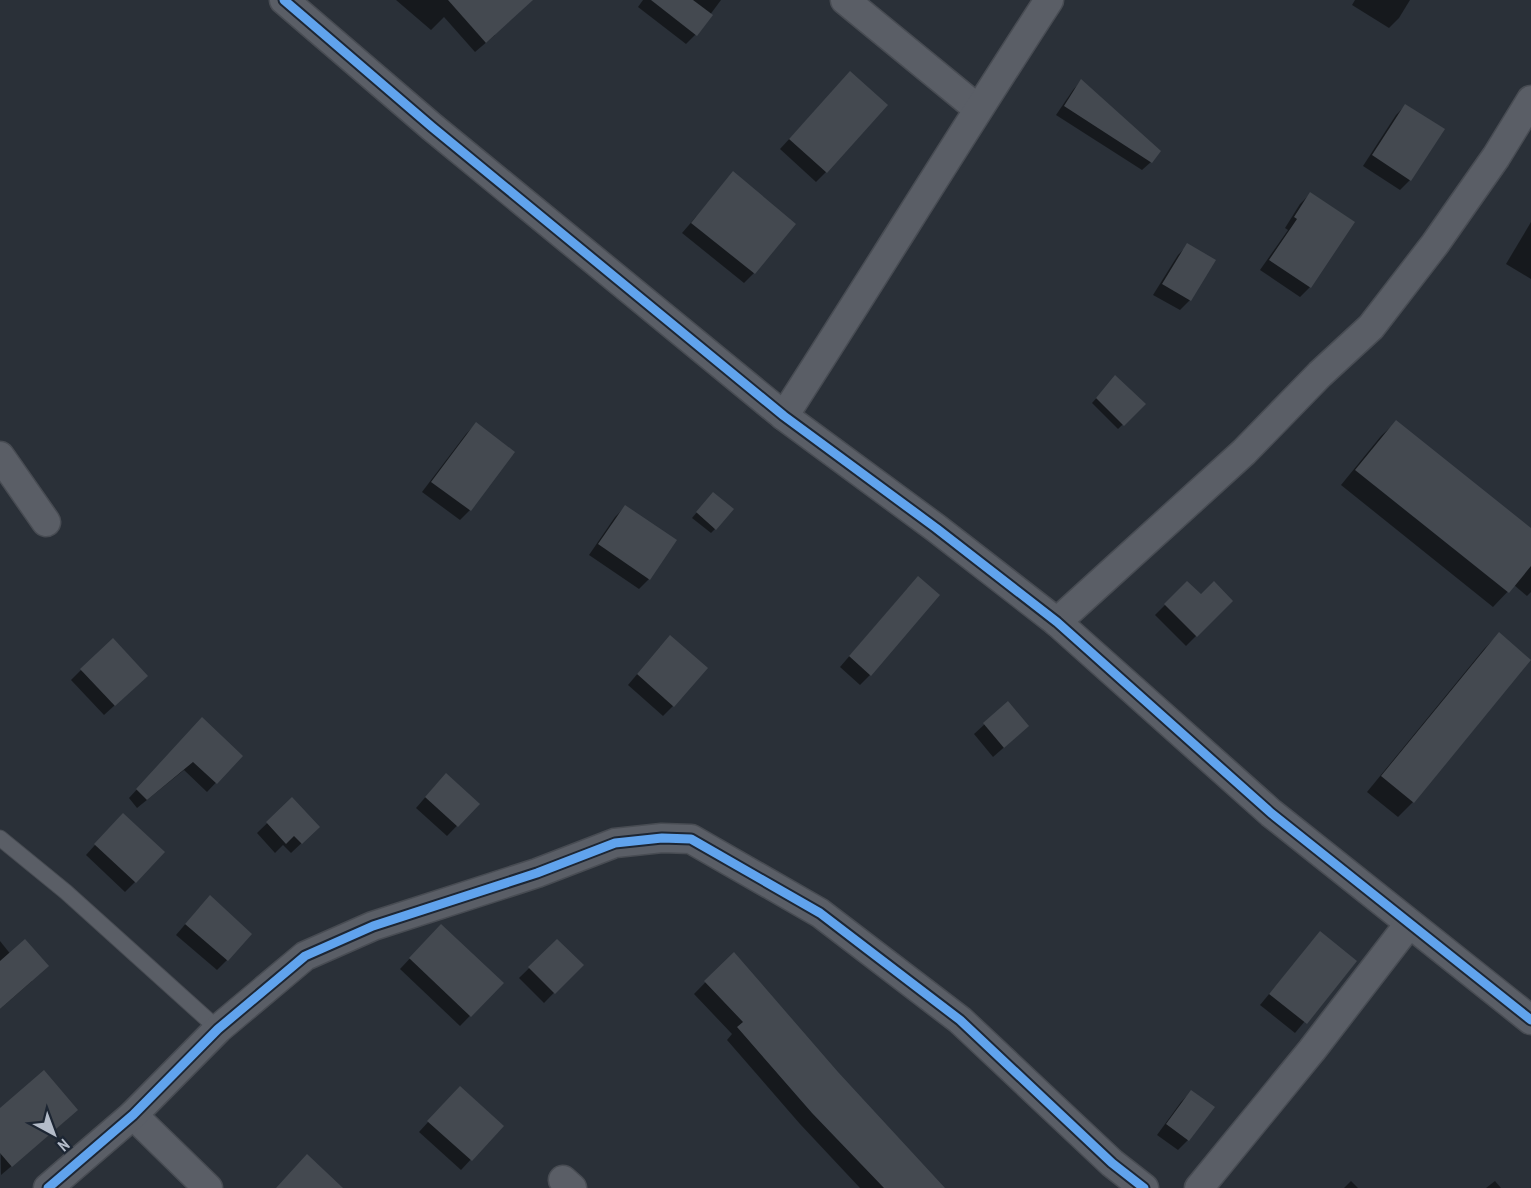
<svg xmlns="http://www.w3.org/2000/svg" width="1531" height="1188" viewBox="0 0 1531 1188" font-family="'PT Sans Narrow',sans-serif">
  <style>
    .shadow { fill: #0007 }
    .building { fill: #444950 }
    .lines { fill: none; stroke-linecap: round; stroke-linejoin: round }
    .service-casing { stroke: #484c53; stroke-width: 17 }
    .minor-casing { stroke: #484c53; stroke-width: 31 }
    .service { stroke: #5a5e66; stroke-width: 15 }
    .minor { stroke: #5a5e66; stroke-width: 28 }
    .cycleway-casing { stroke: #1d2633; stroke-width: 13 }
    .cycleway { stroke: #60a3ed; stroke-width: 9 }
  </style>
  <rect width="100%" height="100%" fill="#2a3038"/>
  <g class="shadow">
    <polygon points="396,0 475,0 495,35 475,52 444,17 431,30"/>
    <polygon points="643,0 721,0 695,35 686,44 638,7"/>
    <polygon points="1355,0 1410,0 1399,18 1389,28 1352,5"/>
    <polygon points="850,73 826,172 816,182 780,149"/>
    <polygon points="1081,81 1151,162 1142,170 1056,115 1073,90"/>
    <polygon points="1406,105 1410,180 1400,190 1363,166 1396,115"/>
    <polygon points="734,173 754,273 744,283 682,233"/>
    <polygon points="1310,194 1310,287 1300,297 1260,270 1288,230 1285,228 1300,204"/>
    <polygon points="1531,222 1531,279 1506,264"/>
    <polygon points="1188,245 1214,260 1190,300 1180,310 1153,295 1178,255"/>
    <polygon points="1111,382 1144,404 1118,429 1092,403"/>
    <polygon points="1396,422 1531,530 1531,592 1527,596 1514,585 1493,607 1341,485 1381,436"/>
    <polygon points="476,424 513,452 470,510 460,520 422,492 466,434"/>
    <polygon points="709,498 715,529 711,533 692,518"/>
    <polygon points="625,507 649,579 639,589 589,555 615,517"/>
    <polygon points="1187,583 1201,597 1231,601 1186,646 1155,615"/>
    <polygon points="908,588 870,675 860,685 840,667"/>
    <polygon points="1499,634 1413,802 1398,817 1367,792 1484,649"/>
    <polygon points="660,647 673,706 663,716 628,685"/>
    <polygon points="81,670 136,686 104,715 71,680"/>
    <polygon points="1008,703 1017,736 993,757 974,734"/>
    <polygon points="193,728 241,756 207,792 184,770 137,808 129,798"/>
    <polygon points="436,785 478,804 447,836 416,808"/>
    <polygon points="292,799 308,837 291,853 283,845 275,853 257,833"/>
    <polygon points="113,825 135,882 125,892 86,855"/>
    <polygon points="200,907 227,960 217,970 176,935"/>
    <polygon points="1320,933 1355,961 1295,1033 1260,1005"/>
    <polygon points="431,936 502,983 460,1026 400,969"/>
    <polygon points="0,941 32,981 0,1009"/>
    <polygon points="557,941 581,965 544,1003 519,978"/>
    <polygon points="733,954 929,1188 860,1188 800,1124 727,1040 732,1034 694,994"/>
    <polygon points="1191,1092 1188,1140 1178,1150 1157,1135 1181,1102"/>
    <polygon points="450,1098 502,1126 461,1170 419,1132"/>
    <polygon points="0,1110 66,1120 1,1175"/>
    <polygon points="1351,1181 1358,1188 1344,1188"/>
    <polygon points="1495,1181 1501,1188 1486,1188"/>
  </g>
  <g class="building">
    <polygon points="448,0 533,0 486,43"/>
    <polygon points="651,0 693,0 713,15 697,36"/>
    <polygon points="850,71 888,105 827,173 789,139"/>
    <polygon points="1081,79 1161,151 1152,163 1064,106"/>
    <polygon points="1405,104 1445,129 1411,181 1372,155"/>
    <polygon points="733,171 796,224 755,274 691,223"/>
    <polygon points="1310,192 1355,222 1311,288 1269,260 1297,219 1294,217"/>
    <polygon points="1187,243 1216,260 1191,301 1162,284"/>
    <polygon points="1115,375 1146,404 1124,426 1096,398"/>
    <polygon points="1396,420 1531,528 1531,566 1509,593 1355,470"/>
    <polygon points="476,422 515,452 471,511 431,482"/>
    <polygon points="713,492 734,509 716,530 696,512"/>
    <polygon points="625,505 677,540 650,580 598,544"/>
    <polygon points="918,576 940,595 871,676 849,656"/>
    <polygon points="1187,581 1201,594 1214,581 1233,601 1197,637 1164,604"/>
    <polygon points="1499,632 1531,660 1414,803 1381,776"/>
    <polygon points="670,635 708,668 674,707 637,674"/>
    <polygon points="113,638 148,676 115,706 80,669"/>
    <polygon points="1008,701 1029,726 1004,748 983,723"/>
    <polygon points="202,717 243,756 217,784 193,762 147,800 136,789"/>
    <polygon points="446,773 480,804 458,827 425,797"/>
    <polygon points="292,797 320,827 302,844 294,836 286,844 266,822"/>
    <polygon points="123,813 165,852 136,883 94,844"/>
    <polygon points="210,895 252,934 228,961 185,924"/>
    <polygon points="441,924 504,983 471,1017 409,958"/>
    <polygon points="1320,931 1357,961 1307,1024 1269,994"/>
    <polygon points="25,939 49,966 0,1009 0,961"/>
    <polygon points="557,939 584,965 555,994 528,967"/>
    <polygon points="734,952 838,1072 945,1188 884,1188 812,1113 737,1027 743,1022 704,981"/>
    <polygon points="44,1070 78,1110 12,1167 0,1153 0,1108"/>
    <polygon points="460,1086 504,1126 472,1161 427,1121"/>
    <polygon points="1191,1090 1215,1107 1189,1141 1166,1124"/>
    <polygon points="307,1154 343,1188 276,1188"/>
  </g>
  <g class="lines">
    <defs>
      <polyline id="service" points="0,838 66,892 218,1029"/>
      <g id="minor">
        <polyline points="284,0 432,127 784,416 936,528 1057,622 1271,813 1531,1020"/>
        <polyline points="845,0 978,109"/>
        <path d="M784,416C873,278 959,138 1049,0"/>
        <polyline points="0,456 46,522"/>
        <polyline points="1057,622 1244,452 1320,374 1371,327 1435,244 1496,157 1531,100"/>
        <polyline points="133,1115 208,1188"/>
        <polyline points="563,1180 572,1188"/>
        <polyline points="48,1188 133,1115 218,1029 305,956 373,926 537,873 615,843 662,838 691,839 820,913 960,1020 1112,1163 1144,1188"/>
        <polyline points="1199,1188 1312,1050 1409,924"/>
      </g>
    </defs>
    <use href="#service" class="service-casing"/>
    <use href="#minor" class="minor-casing"/>
    <use href="#service" class="service"/>
    <use href="#minor" class="minor"/>
    <defs>
      <g id="cycleway">
        <polyline points="284,0 432,127 784,416 936,528 1057,622 1271,813 1531,1020"/>
        <polyline points="48,1188 133,1115 218,1029 305,956 373,926 537,873 615,843 662,838 691,839 820,913 960,1020 1112,1163 1144,1188"/>
      </g>
    </defs>
    <use href="#cycleway" class="cycleway-casing"/>
    <use href="#cycleway" class="cycleway"/>
  </g>
  <g transform="translate(54 1134) rotate(139)" stroke="#1d2633" stroke-width="4.5" paint-order="stroke">
  <path d="M0-4.5L10 22L0 15L-10 22Z" fill="#b4bcc9"/>
  <text y="-9" font-size="16" font-weight="bold" text-anchor="middle" fill="#b4bcc9">N</text>
  </g>
</svg>
